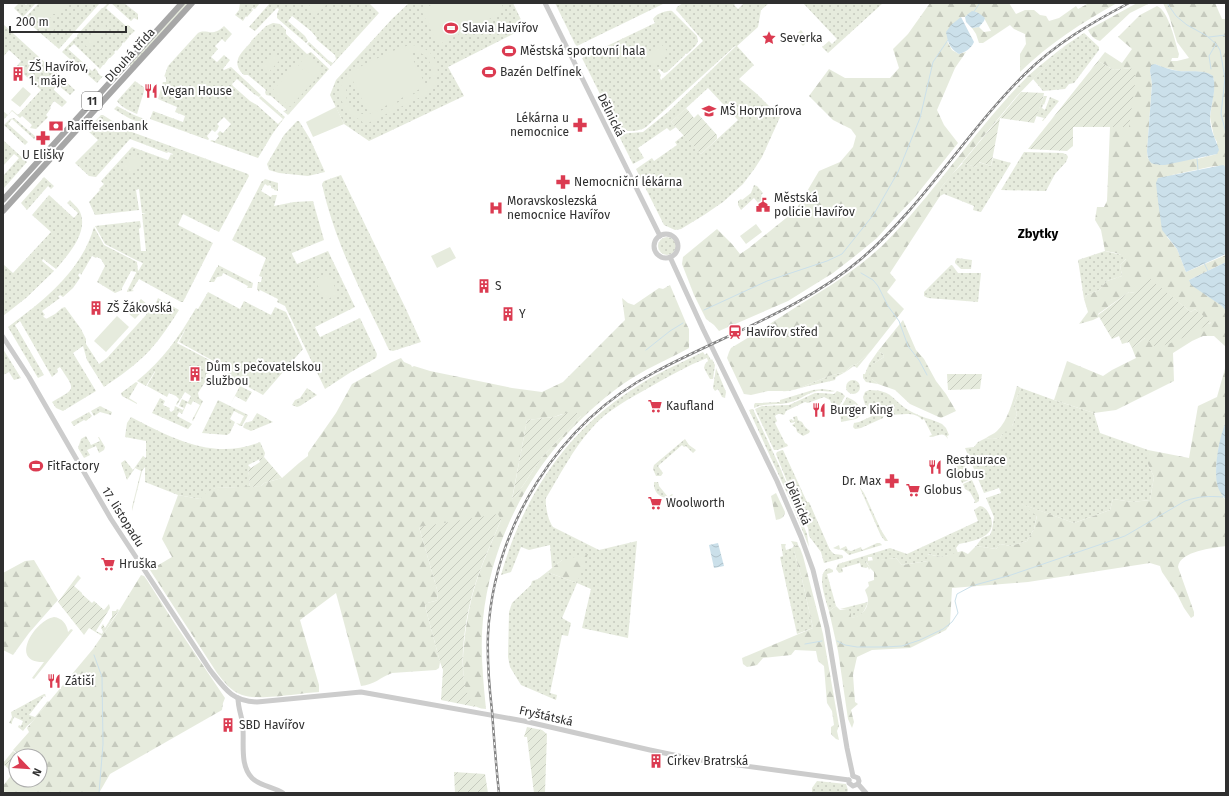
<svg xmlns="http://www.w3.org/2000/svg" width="1229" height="796" viewBox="0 0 1229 796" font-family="'Fira Sans',sans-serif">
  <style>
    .grass { fill: url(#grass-dots) }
    .forest { fill: url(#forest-firs); fill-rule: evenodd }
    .garden { fill: url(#garden-furrows) }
    .pitch { fill: #e6ebdd; fill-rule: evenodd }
    .water { fill: url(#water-waves) }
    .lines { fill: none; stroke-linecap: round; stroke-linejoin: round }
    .stream { stroke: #cbe0ea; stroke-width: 1 }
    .minor { stroke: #ccc; stroke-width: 5 }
    .major { stroke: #a7a7a7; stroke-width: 6 }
    .rail-casing { stroke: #848484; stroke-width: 2.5 }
    .rail { stroke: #fff; stroke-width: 1; stroke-dasharray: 3; stroke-linecap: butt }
    .labels { text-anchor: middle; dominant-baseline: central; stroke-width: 4; stroke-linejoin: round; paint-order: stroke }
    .shield { fill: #fff; stroke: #6d6d6d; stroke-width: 1 }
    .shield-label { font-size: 11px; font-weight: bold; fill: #2f2f2f }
    .poi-label { font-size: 12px; fill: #2f2f2f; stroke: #fff; text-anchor: start }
    .street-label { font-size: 12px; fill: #2f2f2f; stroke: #fff }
    .neighbourhood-label { font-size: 13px; font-weight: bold; fill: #000; stroke: #fff }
  </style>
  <defs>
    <pattern id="grass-dots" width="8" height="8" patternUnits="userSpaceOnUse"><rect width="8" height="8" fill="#e6ebdd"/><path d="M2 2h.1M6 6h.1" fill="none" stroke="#c6cabe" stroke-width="1.8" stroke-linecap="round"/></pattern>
    <pattern id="forest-firs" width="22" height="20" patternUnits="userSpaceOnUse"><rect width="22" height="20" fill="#e6ebdd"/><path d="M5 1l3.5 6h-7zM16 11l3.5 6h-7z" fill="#c6cabe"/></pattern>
    <pattern id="garden-furrows" width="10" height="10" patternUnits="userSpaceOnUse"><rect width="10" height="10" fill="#e6ebdd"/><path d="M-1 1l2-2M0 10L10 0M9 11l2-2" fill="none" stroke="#c6cabe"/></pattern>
    <pattern id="water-waves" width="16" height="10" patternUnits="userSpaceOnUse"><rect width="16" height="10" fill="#cbe0ea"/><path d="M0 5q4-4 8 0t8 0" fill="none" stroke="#afc0c9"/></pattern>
  </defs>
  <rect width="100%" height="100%" fill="#fff"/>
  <g class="grass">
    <polygon points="19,3 24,3 26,5 28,3 36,3 23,17 14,8"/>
    <polygon points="39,3 100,3 59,49 24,19"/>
    <polygon points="108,3 110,3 106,8 108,10 126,26 128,25 135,31 129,36 129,37 124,43 123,42 122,44 122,45 117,51 116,50 114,52 115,53 110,58 109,58 104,65 103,65 100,69 74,44 68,49 88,67 88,68 89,68 92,71 95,68 98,72 98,73 101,76 103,76 97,83 62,52 76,37 77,37 77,35 102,8 103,8"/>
    <polygon points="111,3 124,3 138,14 138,20 134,18 131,21"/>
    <polygon points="185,3 189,3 131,67 129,64"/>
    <polygon points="240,3 260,3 255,9 252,8 252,9 253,10 247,17 246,16 243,21 235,15 239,10"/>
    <polygon points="270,3 369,3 379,13 331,66 307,44 309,42 328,60 333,63 336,59 335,55 316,39 317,38 311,31 292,16 288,21 305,36 308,41 306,43 277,18 277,14 279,9 277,8 255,31 249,27"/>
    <polygon points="409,3 513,3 525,28 448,67 464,96 369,141 344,124 330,95 336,80 392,19"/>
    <polygon points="555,3 665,3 577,46 575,44"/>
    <path d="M683,3H736L734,5L738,9L744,3H769L761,10L758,27L737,46L754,65L739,79L757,94L769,106L781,115L762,157L755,168L743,184L723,202L704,215L681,229L675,230L664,225L636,169L652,158L654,161L677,145L675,142L684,135L701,154L738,120L708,88L671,122L676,127L670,131L667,128L638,148L644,158L633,164L618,134L643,132L668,112L736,46H735L646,127C639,132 628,131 619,131L617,130L612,119L610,122L607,117L611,116L582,58L655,23L653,19C656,14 666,10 672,11L697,36L698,41L696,45L687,54L686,53L685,54V55L667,72L664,73L659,69L658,70L661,75L660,78L661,80L703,41L678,12L676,10L677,7Z"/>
    <polygon points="803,3 883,3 828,53 822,47 829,41 832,44 837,39"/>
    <path d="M273,23L280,24L286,30V34L307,54L311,52L329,69L288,115L283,111L287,110L271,96L266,95L265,92L266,90L248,75H244C230,62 241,53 251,42V41L266,26Z"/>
    <polygon points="3,24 75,90 70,95 58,85 54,89 54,90 67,102 62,107 54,101 50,107 51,108 46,115 48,117 36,129 30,128 32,125 22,116 20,118 12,111 3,120 3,111 8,115 12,110 18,115 41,90 18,69 17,70 15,68 21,61 9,50 3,57"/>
    <path d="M224,26L232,34L225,42L222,39L215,46L218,49L211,57L217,62L224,55L230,60L223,69L224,70L231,67L261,95L259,97L254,94L237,79L232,84L233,86L250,101L257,105L278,124L283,119L259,98L261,96L285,117L273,133L258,158L210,141L212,140L215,141L219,136L217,134L220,131L223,133L231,124L224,117L217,124L219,126L217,130L215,132L212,130L207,136L209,139L208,140L150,119L153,111L183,122L185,116L175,112L177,107L158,99L163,82H166V78L165,76L164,77L168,66L198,33C207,28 212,38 224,26Z"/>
    <polygon points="801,30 809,40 803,46 794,36"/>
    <polygon points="1084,33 1099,47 1099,50 1074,83 1069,84 1065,89 1043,91 1033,79 1066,45"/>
    <path d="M135,81L145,88L137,114C130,111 121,107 117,101Z"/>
    <polygon points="1044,96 1047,96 1044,105 1043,104 1042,108 1045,110 1050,97 1059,101 1043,121 1042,121 1044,118 1036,116"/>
    <path d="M117,106L134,115L147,120C140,127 122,114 114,109Z"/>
    <path d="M101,115H103L114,122L129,131L248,174L249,176L219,232L183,214L178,225L213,243L183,302H181L139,279L132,290L134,291L127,292V291L136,273V272L131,271L122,288V290L115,293L97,282L105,266L101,259L97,257L96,258L92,256L81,275L80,273L78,275L80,278L73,288L63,297L60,295L58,297L60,298L42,311L45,315L43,316L46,319L55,314L62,308L65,307L81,329L86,339V344L99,364L107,358L146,315L152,303L155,305L158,298L179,310C170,324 161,338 150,350C136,365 120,376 104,387L87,360L83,346L73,353L96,391L63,411L56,408L52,402C76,388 76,391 60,367L57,369L58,372L52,377L20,321L15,325L44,375L38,378L8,327C43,301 81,272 94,227L104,245L137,262L138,271L139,270L143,263L136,260L105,244L95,226L140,221L141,227L139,229L141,251H146L142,214L146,213H142L139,189L136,190L139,210L95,215L89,202L90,201L100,190L99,189L104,184L101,181L132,147L168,160L171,154L172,155L173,154L168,152L167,153L130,139L96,177L89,176L75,163L98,140L88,131L90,129L89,128Z"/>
    <polygon points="14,118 36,137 34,139 12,119 8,124 28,142 25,145 4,125 10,119"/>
    <polygon points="297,121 299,121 310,139 325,172 308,176 279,173 269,170 267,164 284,135"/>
    <polygon points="3,140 27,162 4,188 3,176 19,158 14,154 3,166"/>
    <polygon points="1024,152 1063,153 1067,155 1068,157 1066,162 1055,174 1046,191 1001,190"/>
    <polygon points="993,158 1011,163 981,212 980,212 973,210 974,206 944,194 940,196 940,189 952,174 963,163 976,167 978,162 991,166"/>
    <path d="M341,175L405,307L421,342L418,343L393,351L389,350C363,295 335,244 322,184L324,181Z"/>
    <polygon points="44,177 54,186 51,189 48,186 27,210 21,203"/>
    <polygon points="265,179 278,183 278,191 274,190 274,189 271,188 271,186 269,185 268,186 265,184 261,191 271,197 272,195 277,195 274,206 294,202 313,201 324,240 292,253 292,254 297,264 328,251 355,307 315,327 320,337 360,318 377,354 376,358 351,372 325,389 285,306 277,302 278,299 260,290 259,292 257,289 258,282 261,282 262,277 259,276 266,258 232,240 262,181 263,181"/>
    <polygon points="754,185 757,186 763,193 761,195 764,200 760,203 758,203 754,198 741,210 738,205 738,201 741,199 742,200 751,193"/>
    <path d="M49,195L74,218L78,213L67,203L70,200C73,204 78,207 80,212C89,232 68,255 56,269L43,259L42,261L54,271L26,298L3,316V264L13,273L51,232L32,215Z"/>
    <circle cx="667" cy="246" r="9"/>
    <polygon points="1105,251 1126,256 1126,259 1120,265 1122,276 1107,281 1099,290 1087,295 1084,299 1078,260"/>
    <polygon points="957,258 972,260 971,269 961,269 955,263 955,261"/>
    <polygon points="218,265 253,283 252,288 247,288 248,286 223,273 222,276 217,277 214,282 209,282 217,267 218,267"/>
    <polygon points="951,265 952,265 958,273 981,273 978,302 928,298 924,296 924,292"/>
    <path d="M208,292L240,309L244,301L271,315L275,307L286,312L303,349L263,395L214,368L217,363L179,342L187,326L177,343L215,363L210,373L206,374V376L207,379L198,393L199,398L203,401L193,421L192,420L200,405L193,401L191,405L187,403L182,414L179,412L177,416L192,424L188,429L152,413L160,398L165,401L163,405L170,408L169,410L171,412L174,410L175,406L183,410L184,408L179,406L182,399L188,402L191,396L185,392L177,405L176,404L179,399L176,396L169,393L167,397L147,386L155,372V371L146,386L137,381C163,360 179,337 196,308L198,309Z"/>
    <polygon points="3,349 21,378 14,380 9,372 3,375"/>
    <path d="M871,351L857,368L854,366C848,370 843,374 836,377L835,380C828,382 820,383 813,385C801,387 792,392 781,391L797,389L829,376L845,372L851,366L857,364Z"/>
    <polygon points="878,351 883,354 884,357 873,364 872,379 878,384 866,382 863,378 863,374 865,374 869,364"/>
    <path d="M703,352L705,355L707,353L711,360L712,359L715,365L713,379H710L704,368L705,364L708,361L707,358C687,366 669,376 650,387C629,399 607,410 591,429C573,449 560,475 546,498C545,506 548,520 553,527L599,550L637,541L628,638L582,628L591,589L577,583L562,618L571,623L568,636L562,635L550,693L557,695L556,700L521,685L510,667L508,657L509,612L512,603L531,585L532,581L538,579L547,572L577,583L562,560L552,568L550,545L529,550L521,547L511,572L501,575C522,500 564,434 630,391C653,375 678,364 703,352Z"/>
    <polygon points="716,368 726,392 725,398 722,397 718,389 715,391 713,388"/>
    <circle cx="853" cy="387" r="7"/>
    <polygon points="136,382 138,383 129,398 137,403 137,404 122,396 121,393"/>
    <polygon points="240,386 252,392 246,402 235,396 230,405"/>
    <polygon points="307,388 317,395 300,406 297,407 292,405 295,400 300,398"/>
    <polygon points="1021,388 1054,400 1094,413 1100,433 1148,450 1148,464 1154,477 1150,500 1132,502 1113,499 1110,510 1074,523 1021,504 1037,515 1034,529 1027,541 1011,546 1000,544 996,549 976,546 982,538 990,535 992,530 994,517 986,498 1001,493 999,488 984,493 965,448 974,447 978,442 986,438 992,439 1000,438 1003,433 1012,426 1017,414 1014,404"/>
    <path d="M823,389L835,391C830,393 823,390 817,391C807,393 800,400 791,402C779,406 766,402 754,408V405L755,403L780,402V400L813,390Z"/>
    <path d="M869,390C894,390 892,401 910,411C920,417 932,419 942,424L946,428L949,435L947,436L948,439C943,430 937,437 930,437L929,436L932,435L924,419L922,420C916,411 900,415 890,415L886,410L883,409C879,409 875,412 872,411C866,411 864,402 863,397L865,392Z"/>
    <path d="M837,391L842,393L845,396L838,408H830L832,406L830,400L824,397L808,403L805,402L786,411L784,415C781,414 778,413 775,416L777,421L775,423L785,443L787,444L788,446L777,450H774L755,409L762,406L789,405L815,393H821L834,394Z"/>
    <path d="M847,397C855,401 860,403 861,415L856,419L841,422L840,409Z"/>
    <polygon points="218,400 248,415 242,426 240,426 236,423 240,424 244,416 234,411 230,419 235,422 230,433 227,435 202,433"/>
    <polygon points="100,406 112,412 111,415 100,412 94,416 91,411"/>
    <polygon points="752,409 753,409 779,465 807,534 809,547 792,504 749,410"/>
    <polygon points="89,412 92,416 86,421 84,420 74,426 73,425 71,422"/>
    <polygon points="881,412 884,414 883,418 861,428 855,429 853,427 854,423 859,422"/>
    <polygon points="257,413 273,422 251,431 244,428 243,427 245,423 252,421"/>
    <polygon points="797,416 798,420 802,422 805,427 810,431 809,433 803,436 797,432 796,428 792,425 795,423 795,422 791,423 789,420 792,419 793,421 794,420 793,417"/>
    <path d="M131,417C171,438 214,461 260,442L265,453L264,457L248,465L250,487L215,488L200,499L178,495L145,482V467L142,471L132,511V507L141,471L135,468L127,480L121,463L125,460L133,470L143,456L146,458V441L125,437L127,423Z"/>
    <polygon points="86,436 91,445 100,441 98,437 99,437 105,447 104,450 99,453 96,446 87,450 90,455 84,458 78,448 81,439"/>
    <polygon points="685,439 689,445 696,450 693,453 686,446 684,447 682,445 658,466 663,473 661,476 656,476 653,469 654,465"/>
    <polygon points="782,450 783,450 807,502 809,502 830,550 834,554 842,555 843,556 843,558 824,563 821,552 809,536 808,528 802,514 800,514 776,454 777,452"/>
    <polygon points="962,464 965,466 971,479 962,483 955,467"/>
    <polygon points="972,480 979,496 979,501 976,503 974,503 975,501 970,492 965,489 963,484"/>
    <path d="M654,482H658L659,485V486L668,497L672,494L673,495L668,498C659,498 653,491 654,482Z"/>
    <polygon points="859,486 864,493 881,530 888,541 885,541 881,536"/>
    <path d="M980,506C985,507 987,510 989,514C1001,536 974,541 959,544L956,548L958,553L941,557L928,554V561L902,565L896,558L873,561L872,557H868V561L866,562L870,568L869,570L868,567L866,568L861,567L860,563L842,568L843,572L839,573L836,569L838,564L890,548L907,554L978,521L974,510Z"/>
    <polygon points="791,541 797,542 799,547 797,545 794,547 794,551 802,579 813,628 797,634 780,557 783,556 781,544 786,544 785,546 786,550 792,548 794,546"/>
    <polygon points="877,543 880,543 882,545 849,555 843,550 836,549 833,548 839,545 840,549 846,546 848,550 851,551 861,547 862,550"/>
    <path d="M829,568L833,570V572L827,574L836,606L829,611C826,600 815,572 829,568Z"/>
    <path d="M868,602C864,612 862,617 851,618L847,609H840Z"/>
    <polygon points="44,694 45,694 46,697 44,696 29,715 35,717 48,701 49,702 32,722 27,726 23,731 18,727 19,725 21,726 23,721 14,717 12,722 12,724 9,723 12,717 11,712"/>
    <polygon points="817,781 846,784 848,790 847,793 812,793 812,788"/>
  </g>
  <g class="forest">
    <path d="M930,3H1009L1016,14L1025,10H1034L1040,15L1046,16L1049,21L1059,18L1076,6L1078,9L1089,3H1117C1081,23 1050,43 1020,72V54L1026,44L1025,34L1014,29L1010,25L983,43H979L976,34L972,28L979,27L984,32L991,31L984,18L976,12L968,14L965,17H961L947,41L952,50L959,54L966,52L955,68L937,110L944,125L958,143L914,198L893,220L877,238L855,256L833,273L788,301L719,331L714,325L706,319L694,295L682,264L683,257L717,229L732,244L740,254L749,248L796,210L819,171L840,162L853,147L856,136L851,129L833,120L809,96L829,69L845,78H890L899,68L893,49L908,34Z"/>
    <path d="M1137,3H1150L1130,13L1100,41C1094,39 1091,36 1088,30Z"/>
    <path d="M1163,3H1215L1222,19H1226V167L1225,166H1214L1172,175L1167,237L1177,249L1186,272L1226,255V262L1189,280L1222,306L1226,311V347L1214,336H1203L1192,341L1173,353L1174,381L1116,410L1094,413L1054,400L1067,361L1103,376L1112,370L1136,358L1132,348L1145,338L1211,323L1195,309L1191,312L1167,293H1135L1129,292L1098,314L1099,317L1093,320L1079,324L1088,312L1084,299L1087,295L1099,290L1107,281L1122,276L1120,265L1126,259V257L1116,253L1105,251L1101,230L1095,220L1097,207H1104L1107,201L1110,127L1129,126L1131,68L1114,70L1098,61L1105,52L1122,63L1132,49L1118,37L1140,15L1157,6C1169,11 1175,42 1179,54L1178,58H1172L1171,61H1177L1189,58L1177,42L1169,16ZM1155,64L1162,67L1178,71L1204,72L1214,79V90L1210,117L1214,137L1217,142V154L1197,159H1148L1147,151L1152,84L1150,71Z"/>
    <path d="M1066,45L1016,97L940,189V196L890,273L896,280L887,292L904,309L871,351L857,364L851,366L845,372L829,376L797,389L786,391H768L751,395L744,394L727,358L729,352L731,348C752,336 772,322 793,309C825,289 857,270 884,244C936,192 976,128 1028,76C1040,65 1053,55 1066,45Z"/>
    <path d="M670,285L686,323L689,329V348C667,360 643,370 623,384C546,439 493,525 483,619C480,649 483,679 486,709C483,709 479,708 477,707C451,693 468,608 475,586C482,563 492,542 501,520L419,527L438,593L437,600L435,601L427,603L425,606L440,662L439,668L436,670L392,673C381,677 374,685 361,686L336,593L300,620L319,685V692C300,693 258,701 242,695C231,691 224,682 217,673L150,570L172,557L162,539L178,495L200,499L204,494L215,488L261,486L264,483L282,478L299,463L308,456V453L336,413L352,384L392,362L401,358L404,362L411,365L412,367L414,366L430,371L512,388L542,392L563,382L625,320L622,298L628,303L634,305L659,288L663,289ZM562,414L581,416L542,457L516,496L512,499L527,420L554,417Z"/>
    <polygon points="903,320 916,350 924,359 936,381 946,394 956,411 941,418 910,404 895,390 878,384 872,379 869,374 873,364 884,357 883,354 878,351"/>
    <path d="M1226,365V422L1219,446L1216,468L1223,497L1226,500V546C1213,548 1180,551 1178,567L1194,612V616L1191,618L1184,608L1177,594L1162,572L1160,566L1150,563L1028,582L952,588L950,624L946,630L910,648L872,650L857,657L853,675L855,702L858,704L851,710L854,722L852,728L848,719L838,651L829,611L836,606L840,610L847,609L851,612V618C860,617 868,610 868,600C868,597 866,593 865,590L869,586L868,582L874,580V572L870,568L866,561L896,558L902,565L928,561L927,554L941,557L962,551L968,554L976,546L996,549L1000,544L1011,546L1027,541L1034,529L1037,516L1019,503L1074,523L1110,510L1113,499L1132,502L1150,500L1154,477L1148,464V450L1189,458L1198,406L1217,397Z"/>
    <path d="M1017,386L1021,388L1014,404L1017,414L1012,426L1011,432L1003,433L1000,438L992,439L986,438C990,435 994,434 997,431C1008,421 1013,400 1017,386Z"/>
    <path d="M776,493L785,512C784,518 781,519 776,520L771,496Z"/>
    <polygon points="797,545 800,548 803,556 823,634 839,726 837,731 839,740 836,739 831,734 831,727 834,725 832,711 827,703 824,666 818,661 816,651 795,650 791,655 763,658 757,665 747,667 743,664 742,658 813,628 802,579 794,551 794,547"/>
    <polygon points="588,554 577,583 547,572 562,560"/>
    <polygon points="34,560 58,600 29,633 13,655 3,650 3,573 25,561"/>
    <polygon points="141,575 144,576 147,580 175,624 225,698 223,703 222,710 110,774 99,793 3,793 3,786 16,769 16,780 40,780 40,756 21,756 13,750 29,732 27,728 93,649 117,614"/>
  </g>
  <g class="garden">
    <polygon points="1098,61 1114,70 1131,68 1136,77 1129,127 1073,127 1073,146 1067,151 1028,149"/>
    <polygon points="1021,92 1044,93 1043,98 1034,123 1000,118 991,166 979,162 976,167 962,163"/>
    <polygon points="686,108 694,118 698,114 717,135 717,139 701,154 671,122"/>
    <path d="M1149,278L1191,312L1195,309L1211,322C1194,334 1176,341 1157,348L1145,338L1132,348L1129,342L1122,344L1119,336L1112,339L1098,315L1129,292L1135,293L1136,285Z"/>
    <polygon points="947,374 982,374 980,389 948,390"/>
    <polygon points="569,412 575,412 581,416 542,457 516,496 512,500 527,420 554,417"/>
    <polygon points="264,457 282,478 264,483 261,486 250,487 248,465 251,468 260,462 259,459"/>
    <path d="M498,514L501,520C492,541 482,563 475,585C466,613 456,670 469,697C470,701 474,704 476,707L441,700L443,670L440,662L425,606L427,603L435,601L437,600L438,593L419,527Z"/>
    <polygon points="78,575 81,578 74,586 82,593 82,594 92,603 94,601 104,610 109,604 110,608 96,631 102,634 103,632 101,627 103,624 105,628 112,617 112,611 116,611 117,609 119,610 102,636 89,628 84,635 58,602"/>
    <polygon points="527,727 542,730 547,734 545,793 534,793 527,737 524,737"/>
    <polygon points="13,751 21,756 16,756 16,769 12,768 10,770 3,764 3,763"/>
    <polygon points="454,772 485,774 488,793 455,793"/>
  </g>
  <g class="pitch">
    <polygon points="44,3 70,3 60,14 52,14 47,11 47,13 52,19 50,21 56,26 53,31 38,18 35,14"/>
    <polygon points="312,3 324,3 326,5 317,14 308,7"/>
    <polygon points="435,3 501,3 505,11 438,45 421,10"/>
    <polygon points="105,21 106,28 88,48 83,43"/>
    <polygon points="661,44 669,53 654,68 646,60"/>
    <path d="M412,45C435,47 445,70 432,89L433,91L364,125L361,120C353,117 346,112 343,104C330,77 362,66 380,57C390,53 400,46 412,45ZM409,51C433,49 440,79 420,91C412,95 403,99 395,104C380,111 358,124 348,102C344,94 346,86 352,79L369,114L426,86Z"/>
    <polygon points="273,53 280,60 268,73 261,66"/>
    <polygon points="307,55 322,68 314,77 299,64"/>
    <polygon points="297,64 315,80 290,107 272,91"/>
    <polygon points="23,87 31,94 20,107 11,100"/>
    <polygon points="336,107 344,124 313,137 306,122"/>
    <polygon points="133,154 142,162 131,174 122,166"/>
    <polygon points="679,171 691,184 685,190 673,176"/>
    <polygon points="756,224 762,232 746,244 740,236"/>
    <polygon points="450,247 456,258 437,268 431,256"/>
    <polygon points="327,273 336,289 337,294 325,301 315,280"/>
    <polygon points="141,299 148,305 135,319 128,313"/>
    <polygon points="117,316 129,327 106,352 94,341"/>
    <path d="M54,617C62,618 67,624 68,632L71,629L73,630L34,679L32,678L44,662C8,663 35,620 54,617Z"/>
  </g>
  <g class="water">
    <path d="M972,11C978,12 980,14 985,18L984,21L979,27L972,28L966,22L965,17L968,14Z"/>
    <path d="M961,17L974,42C971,49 965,52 959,54C949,48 948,42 946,32L951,25Z"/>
    <path d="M1155,64C1162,67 1171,70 1179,71C1189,72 1205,69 1213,76C1217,89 1211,104 1210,117C1210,131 1216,139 1219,150L1217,154L1165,165C1152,165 1148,164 1147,151L1152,84L1150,71L1151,65Z"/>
    <polygon points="1223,165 1226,167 1226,254 1186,272 1177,249 1162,230 1158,201 1156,183 1158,178"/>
    <polygon points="1226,262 1226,311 1222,306 1191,285 1189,280"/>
    <path d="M1226,422V500C1223,496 1219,491 1218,487C1213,471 1219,437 1226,422Z"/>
    <polygon points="718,543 724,566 714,568 709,545"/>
  </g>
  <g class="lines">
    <g class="stream">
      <polyline points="1167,3 1176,16 1187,25 1207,36 1216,44 1220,50 1225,78 1221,114 1226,133"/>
      <polyline points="973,13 980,3"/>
      <polyline points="1209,37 1226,35"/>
      <polyline points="1211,69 1209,56 1216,44"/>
      <polyline points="1197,158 1198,170"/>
      <polyline points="1204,263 1208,271"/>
      <polyline points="861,273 873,280 878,286 888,306 899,321 908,346 919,360 927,375"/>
      <polyline points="704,310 767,281 827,261 842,254 874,214 898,172 920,118 933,62 948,40"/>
      <polyline points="646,350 670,331 683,323"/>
      <path d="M975,585L1011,575L1125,536L1185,501C1200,496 1208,496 1223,497"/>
      <polyline points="837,641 845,645 857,647 885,647 902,646 920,640 943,629 952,622 958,613 955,601 957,594 972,586"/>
      <polyline points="805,644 822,641"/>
      <polyline points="94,655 102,677 103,744 99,793"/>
    </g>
    <g class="minor">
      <polyline points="545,3 660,236"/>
      <circle cx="666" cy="246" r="12"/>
      <polyline points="670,257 703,329 777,481 801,537 813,570 827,628 847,748 853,776"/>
      <path d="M3,337L29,377L111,519L210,670C225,689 232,701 257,702L361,692L524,721L650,750L693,759L849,780"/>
      <path d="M238,698C238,710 243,718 243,729C244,744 240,766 252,778C260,786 274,787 283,793"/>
      <polyline points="853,776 858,778 859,781 858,784"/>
      <polyline points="849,780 849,783 853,786 858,784"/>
      <polyline points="858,784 866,793"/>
    </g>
    <g class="major">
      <polyline points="3,200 182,3"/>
      <polyline points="3,211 192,3"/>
    </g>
    <defs>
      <path id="rail" d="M499,793C496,766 494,738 492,711C489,685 487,660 488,634C494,526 558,423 655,372C724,335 801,310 861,259C924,205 966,132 1025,74C1055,44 1091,23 1129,3"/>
    </defs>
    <use href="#rail" class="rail-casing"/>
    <use href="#rail" class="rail"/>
  </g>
  <defs>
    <symbol id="stadium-bare" viewBox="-9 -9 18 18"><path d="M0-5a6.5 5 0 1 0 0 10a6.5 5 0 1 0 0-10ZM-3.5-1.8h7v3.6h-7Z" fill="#db3b51" stroke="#fff" stroke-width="2.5" paint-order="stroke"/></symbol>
    <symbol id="sight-bare" viewBox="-9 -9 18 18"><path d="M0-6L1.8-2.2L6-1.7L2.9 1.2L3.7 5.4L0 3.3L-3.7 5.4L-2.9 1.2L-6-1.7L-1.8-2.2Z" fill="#db3b51" stroke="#fff" stroke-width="2.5" paint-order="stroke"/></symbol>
    <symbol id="building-bare" viewBox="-9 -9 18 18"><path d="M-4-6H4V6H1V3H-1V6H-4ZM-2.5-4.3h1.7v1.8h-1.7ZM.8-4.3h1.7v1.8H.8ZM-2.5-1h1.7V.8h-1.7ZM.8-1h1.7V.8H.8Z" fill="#db3b51" stroke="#fff" stroke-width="2.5" paint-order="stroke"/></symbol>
    <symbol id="restaurant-bare" viewBox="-9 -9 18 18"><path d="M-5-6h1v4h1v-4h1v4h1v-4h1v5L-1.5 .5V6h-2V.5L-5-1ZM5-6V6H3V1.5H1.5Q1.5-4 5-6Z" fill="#db3b51" stroke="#fff" stroke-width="2.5" paint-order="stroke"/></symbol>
    <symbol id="school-bare" viewBox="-9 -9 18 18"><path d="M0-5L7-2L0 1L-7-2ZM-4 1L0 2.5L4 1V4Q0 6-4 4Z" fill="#db3b51" stroke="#fff" stroke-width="2.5" paint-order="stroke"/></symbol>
    <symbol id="pharmacy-bare" viewBox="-9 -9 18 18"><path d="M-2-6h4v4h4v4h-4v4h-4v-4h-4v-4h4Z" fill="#db3b51" stroke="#fff" stroke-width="2.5" paint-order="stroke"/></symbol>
    <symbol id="bank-bare" viewBox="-9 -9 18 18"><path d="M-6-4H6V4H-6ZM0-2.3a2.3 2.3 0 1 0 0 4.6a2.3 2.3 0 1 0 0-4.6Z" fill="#db3b51" stroke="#fff" stroke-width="2.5" paint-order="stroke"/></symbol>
    <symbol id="civic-bare" viewBox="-9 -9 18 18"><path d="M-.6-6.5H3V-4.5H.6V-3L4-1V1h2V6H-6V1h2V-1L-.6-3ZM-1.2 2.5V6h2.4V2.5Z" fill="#db3b51" stroke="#fff" stroke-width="2.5" paint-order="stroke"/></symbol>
    <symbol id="hospital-bare" viewBox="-9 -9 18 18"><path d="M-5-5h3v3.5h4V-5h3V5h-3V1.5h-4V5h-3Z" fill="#db3b51" stroke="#fff" stroke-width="2.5" paint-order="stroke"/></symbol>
    <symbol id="station-bare" viewBox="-9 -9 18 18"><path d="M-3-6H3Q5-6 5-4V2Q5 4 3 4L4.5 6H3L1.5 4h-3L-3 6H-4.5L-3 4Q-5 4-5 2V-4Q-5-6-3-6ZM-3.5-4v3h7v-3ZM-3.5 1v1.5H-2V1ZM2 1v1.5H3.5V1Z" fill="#db3b51" stroke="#fff" stroke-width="2.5" paint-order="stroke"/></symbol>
    <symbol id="supermarket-bare" viewBox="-9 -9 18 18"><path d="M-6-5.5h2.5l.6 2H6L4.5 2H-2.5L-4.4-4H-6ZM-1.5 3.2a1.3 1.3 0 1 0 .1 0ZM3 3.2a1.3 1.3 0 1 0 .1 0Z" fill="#db3b51" stroke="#fff" stroke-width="2.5" paint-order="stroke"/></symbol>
  </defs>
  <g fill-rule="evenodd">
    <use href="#stadium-bare" x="441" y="18" width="20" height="20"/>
    <use href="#sight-bare" x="759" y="28" width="20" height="20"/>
    <use href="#stadium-bare" x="499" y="41" width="20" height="20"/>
    <use href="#stadium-bare" x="479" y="62" width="20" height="20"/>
    <use href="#building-bare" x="8" y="64" width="20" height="20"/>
    <use href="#restaurant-bare" x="141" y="81" width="20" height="20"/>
    <use href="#school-bare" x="699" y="101" width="20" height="20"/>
    <use href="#pharmacy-bare" x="570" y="115" width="20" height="20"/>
    <use href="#bank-bare" x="46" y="116" width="20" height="20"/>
    <use href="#pharmacy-bare" x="33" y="128" width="20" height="20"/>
    <use href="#pharmacy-bare" x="553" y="172" width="20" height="20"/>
    <use href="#civic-bare" x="753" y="195" width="20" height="20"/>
    <use href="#hospital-bare" x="486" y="198" width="20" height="20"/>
    <use href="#building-bare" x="474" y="276" width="20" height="20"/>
    <use href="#building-bare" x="86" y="298" width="20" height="20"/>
    <use href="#building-bare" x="498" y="304" width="20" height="20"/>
    <use href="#station-bare" x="725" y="322" width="20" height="20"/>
    <use href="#building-bare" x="185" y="364" width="20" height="20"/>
    <use href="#supermarket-bare" x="645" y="396" width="20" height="20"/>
    <use href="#restaurant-bare" x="809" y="400" width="20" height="20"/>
    <use href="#stadium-bare" x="26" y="456" width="20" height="20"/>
    <use href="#restaurant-bare" x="925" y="457" width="20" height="20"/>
    <use href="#pharmacy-bare" x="882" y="471" width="20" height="20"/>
    <use href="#supermarket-bare" x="903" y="480" width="20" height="20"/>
    <use href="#supermarket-bare" x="645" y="493" width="20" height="20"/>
    <use href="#supermarket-bare" x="98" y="554" width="20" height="20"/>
    <use href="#restaurant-bare" x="44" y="671" width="20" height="20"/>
    <use href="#building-bare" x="218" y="715" width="20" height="20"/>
    <use href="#building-bare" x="646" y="751" width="20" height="20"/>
  </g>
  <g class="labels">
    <rect class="shield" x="82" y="92" width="20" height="18" rx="3"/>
    <g class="shield-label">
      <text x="92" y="101">11</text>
    </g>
    <g class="poi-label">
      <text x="462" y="28">Slavia Havířov</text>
      <text x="780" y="38">Severka</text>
      <text x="520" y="51">Městská sportovní hala</text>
      <text x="29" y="67">ZŠ Havířov,<tspan x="29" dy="14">1. máje</tspan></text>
      <text x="500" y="72">Bazén Delfínek</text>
      <text x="162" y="91">Vegan House</text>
      <text x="720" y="111">MŠ Horymírova</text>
      <text x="569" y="118" text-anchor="end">Lékárna u<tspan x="569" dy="14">nemocnice</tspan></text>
      <text x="67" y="126">Raiffeisenbank</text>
      <text x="43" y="155" text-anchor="middle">U Elišky</text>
      <text x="574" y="182">Nemocniční lékárna</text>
      <text x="774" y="198">Městská<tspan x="774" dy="14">policie Havířov</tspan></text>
      <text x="507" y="201">Moravskoslezská<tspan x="507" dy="14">nemocnice Havířov</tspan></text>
      <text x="495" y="286">S</text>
      <text x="107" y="308">ZŠ Žákovská</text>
      <text x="519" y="314">Y</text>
      <text x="746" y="332">Havířov střed</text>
      <text x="206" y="367">Dům s pečovatelskou<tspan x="206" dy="14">službou</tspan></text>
      <text x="666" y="406">Kaufland</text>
      <text x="830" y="410">Burger King</text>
      <text x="946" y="460">Restaurace<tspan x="946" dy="14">Globus</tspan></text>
      <text x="47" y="466">FitFactory</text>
      <text x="881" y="481" text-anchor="end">Dr. Max</text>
      <text x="924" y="490">Globus</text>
      <text x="666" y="503">Woolworth</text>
      <text x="119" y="564">Hruška</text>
      <text x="65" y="681">Zátiší</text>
      <text x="239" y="725">SBD Havířov</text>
      <text x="667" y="761">Církev Bratrská</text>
    </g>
    <g class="street-label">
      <text transform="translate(130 55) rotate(-48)">Dlouhá třída</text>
      <text transform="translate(611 115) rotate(64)">Dělnická</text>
      <text transform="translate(798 503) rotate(67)">Dělnická</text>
      <text transform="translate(123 517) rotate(58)">17. listopadu</text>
      <text transform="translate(546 716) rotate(13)">Fryštátská</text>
    </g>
    <g class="neighbourhood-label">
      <text x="1038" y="233">Zbytky</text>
    </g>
  </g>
  <rect width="1229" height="796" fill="none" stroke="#2f2f2f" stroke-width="8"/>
  <g transform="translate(28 768) rotate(115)"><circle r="19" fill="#ffffff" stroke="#acacac"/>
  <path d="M0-3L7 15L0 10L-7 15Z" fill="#db3b51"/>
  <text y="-6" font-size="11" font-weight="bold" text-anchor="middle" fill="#2f2f2f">N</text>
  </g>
  <path d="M10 26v6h116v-6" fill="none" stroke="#2f2f2f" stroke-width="2"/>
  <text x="16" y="26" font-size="12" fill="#2f2f2f" stroke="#ffffff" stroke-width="3" paint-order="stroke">200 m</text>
</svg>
